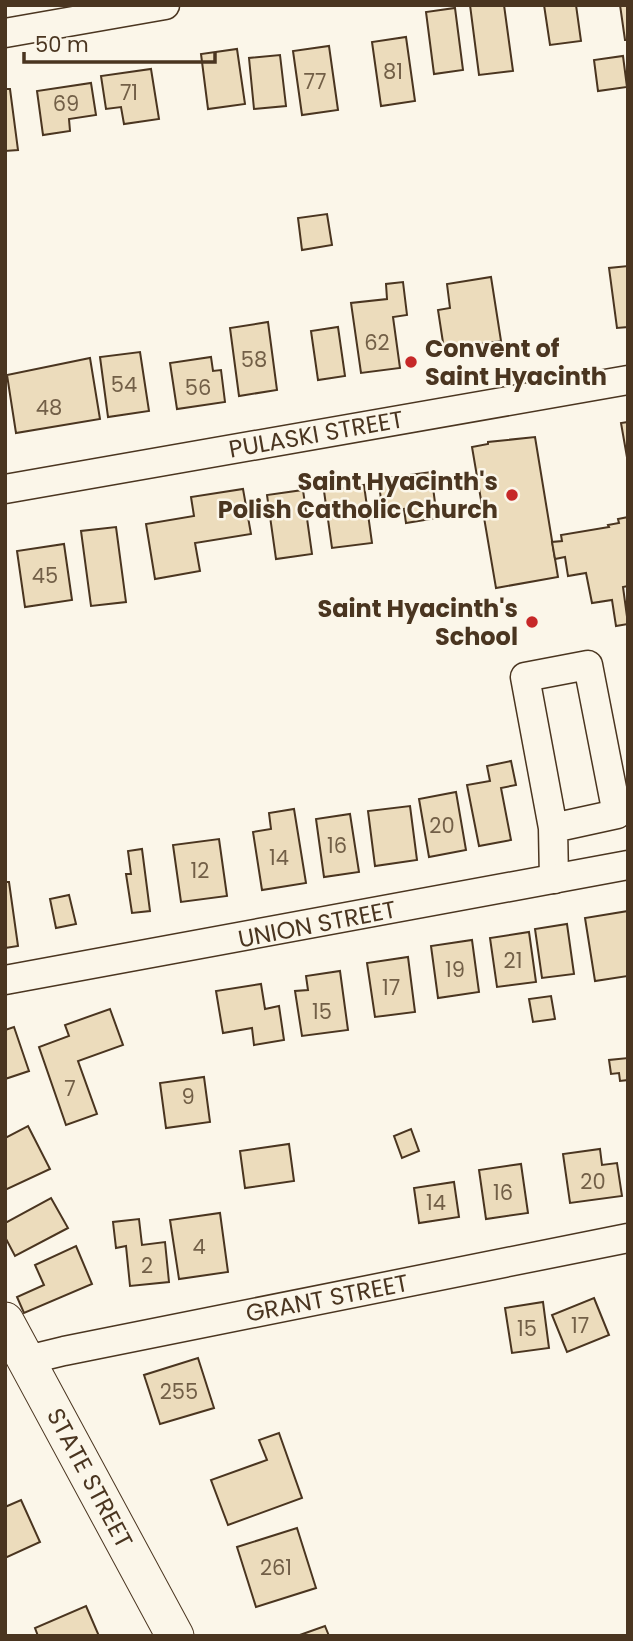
<svg xmlns="http://www.w3.org/2000/svg" width="633" height="1641" viewBox="0 0 633 1641" font-family="Poppins,sans-serif">
  <style>
    .building { fill: #ecdcbc; stroke: #4a3520; stroke-width: 2 }
    .lines { fill: none; stroke-linecap: round; stroke-linejoin: round }
    .minor-casing { stroke: #4a3520; stroke-width: 31 }
    .major-casing { stroke: #4a3520; stroke-width: 39 }
    .minor { stroke: #fbf6e9; stroke-width: 28 }
    .major { stroke: #fbf6e9; stroke-width: 37 }
    .poi-dot { fill: #c62828; stroke: #fbf6e9; stroke-width: 2.5 }
    .labels { text-anchor: middle; dominant-baseline: central; stroke-width: 5; stroke-linejoin: round; paint-order: stroke }
    .number-label { font-size: 21px; fill: #725f47 }
    .poi-label { font-size: 24px; font-weight: bold; fill: #4a3520; stroke: #fbf6e9; text-anchor: end }
    .street-label { font-size: 24px; fill: #4a3520; stroke: #fbf6e9 }
  </style>
  <rect width="100%" height="100%" fill="#fbf6e9"/>
  <g class="building">
    <polygon points="470,5 504,5 513,71 479,75"/>
    <polygon points="544,5 576,5 581,41 550,45"/>
    <polygon points="620,5 628,5 628,40 625,40"/>
    <polygon points="455,8 463,70 434,74 426,12"/>
    <polygon points="406,37 415,101 381,106 372,42"/>
    <polygon points="329,46 338,110 302,115 293,51"/>
    <polygon points="237,49 245,104 208,109 201,54"/>
    <polygon points="280,55 286,106 254,109 249,58"/>
    <polygon points="623,56 627,87 598,91 594,60"/>
    <polygon points="151,69 159,119 124,124 121,107 106,109 101,76"/>
    <polygon points="91,83 96,115 69,119 70,131 43,135 37,91"/>
    <polygon points="5,89 10,89 18,150 5,151"/>
    <polygon points="327,214 332,245 302,250 298,218"/>
    <polygon points="628,266 628,327 617,328 609,268"/>
    <polygon points="491,277 501,341 444,349 438,310 450,308 447,284"/>
    <polygon points="403,282 407,315 393,317 400,368 361,373 351,303 387,299 386,284"/>
    <polygon points="268,322 277,390 239,396 230,328"/>
    <polygon points="338,327 345,376 318,380 311,331"/>
    <polygon points="140,352 149,411 108,417 100,357"/>
    <polygon points="211,357 213,371 221,370 225,402 177,409 170,363"/>
    <polygon points="90,358 100,419 16,433 7,375"/>
    <polygon points="628,422 628,463 621,423"/>
    <polygon points="535,437 558,577 496,588 472,447 488,444 488,442"/>
    <polygon points="431,472 437,518 406,523 404,509 383,512 378,479"/>
    <polygon points="364,485 372,543 332,548 324,491"/>
    <polygon points="243,489 251,534 195,543 200,571 155,579 146,524 194,516 191,497"/>
    <polygon points="303,490 312,554 276,559 267,495"/>
    <polygon points="628,517 628,586 623,587 628,624 616,626 612,600 592,603 586,573 568,576 565,557 555,559 552,542 562,541 561,535 609,527 608,525 619,523 618,519"/>
    <polygon points="116,527 126,602 91,606 81,531"/>
    <polygon points="64,544 72,600 25,607 17,551"/>
    <polygon points="511,761 516,785 501,788 511,840 479,846 467,785 490,781 487,766"/>
    <polygon points="456,792 466,850 429,857 419,799"/>
    <polygon points="410,806 417,860 375,866 368,811"/>
    <polygon points="294,809 306,883 262,890 253,832 271,829 269,813"/>
    <polygon points="350,814 359,872 324,877 316,819"/>
    <polygon points="219,839 227,896 181,902 173,845"/>
    <polygon points="142,849 150,911 132,913 126,874 131,874 128,851"/>
    <polygon points="5,882 9,882 18,946 5,948"/>
    <polygon points="69,895 76,924 56,928 50,899"/>
    <polygon points="628,911 628,976 595,981 585,918"/>
    <polygon points="567,924 574,974 542,978 535,929"/>
    <polygon points="529,932 536,982 497,987 490,938"/>
    <polygon points="472,940 479,992 438,998 431,946"/>
    <polygon points="408,957 415,1012 375,1017 367,963"/>
    <polygon points="340,971 348,1030 302,1036 295,991 308,990 306,976"/>
    <polygon points="261,984 265,1009 279,1006 284,1040 254,1045 252,1028 223,1033 216,991"/>
    <polygon points="551,996 555,1019 533,1022 529,999"/>
    <polygon points="110,1009 123,1045 78,1061 97,1114 66,1125 39,1047 69,1036 65,1025"/>
    <polygon points="14,1027 29,1071 5,1079 5,1030"/>
    <polygon points="628,1058 628,1080 620,1081 619,1073 611,1074 609,1060"/>
    <polygon points="204,1077 210,1122 166,1128 160,1083"/>
    <polygon points="28,1126 50,1169 5,1190 5,1138"/>
    <polygon points="411,1129 419,1151 402,1158 394,1136"/>
    <polygon points="289,1144 294,1181 245,1188 240,1151"/>
    <polygon points="600,1149 602,1165 617,1163 622,1196 570,1203 563,1154"/>
    <polygon points="521,1164 528,1213 486,1219 479,1170"/>
    <polygon points="454,1182 459,1217 419,1223 414,1188"/>
    <polygon points="51,1198 68,1228 15,1256 5,1237 5,1223"/>
    <polygon points="220,1213 228,1272 179,1279 170,1220"/>
    <polygon points="139,1219 142,1245 165,1242 169,1282 130,1286 126,1246 116,1248 113,1222"/>
    <polygon points="76,1246 92,1284 24,1313 17,1297 44,1285 35,1265"/>
    <polygon points="594,1298 609,1335 567,1352 552,1315"/>
    <polygon points="543,1302 549,1348 512,1353 505,1308"/>
    <polygon points="198,1358 214,1408 160,1424 144,1375"/>
    <polygon points="279,1433 302,1498 228,1525 211,1480 267,1460 259,1440"/>
    <polygon points="21,1500 40,1542 5,1558 5,1507"/>
    <polygon points="297,1528 316,1588 256,1607 237,1547"/>
    <polygon points="86,1606 99,1636 38,1636 35,1628"/>
    <polygon points="325,1626 329,1636 297,1636"/>
  </g>
  <g class="lines">
    <defs>
      <g id="minor">
        <polyline points="5,33 165,5"/>
        <polyline points="5,489 628,380"/>
        <polyline points="553,828 617,814 588,665 525,677 553,828 554,879"/>
        <polyline points="5,980 628,865"/>
        <polyline points="27,1360 64,1351 628,1238"/>
      </g>
      <polyline id="major" points="5,1321 175,1636"/>
    </defs>
    <use href="#minor" class="minor-casing"/>
    <use href="#major" class="major-casing"/>
    <use href="#minor" class="minor"/>
    <use href="#major" class="major"/>
  </g>
  <g class="poi-dot">
    <circle cx="411" cy="362" r="7"/>
    <circle cx="512" cy="495" r="7"/>
    <circle cx="532" cy="622" r="7"/>
  </g>
  <g class="labels">
    <g class="number-label">
      <text x="393" y="71">81</text>
      <text x="315" y="81">77</text>
      <text x="129" y="92">71</text>
      <text x="66" y="103">69</text>
      <text x="377" y="342">62</text>
      <text x="254" y="359">58</text>
      <text x="124" y="384">54</text>
      <text x="198" y="387">56</text>
      <text x="49" y="407">48</text>
      <text x="45" y="575">45</text>
      <text x="442" y="825">20</text>
      <text x="337" y="845">16</text>
      <text x="279" y="857">14</text>
      <text x="200" y="870">12</text>
      <text x="513" y="960">21</text>
      <text x="455" y="969">19</text>
      <text x="391" y="987">17</text>
      <text x="322" y="1011">15</text>
      <text x="70" y="1088">7</text>
      <text x="188" y="1096">9</text>
      <text x="593" y="1181">20</text>
      <text x="503" y="1192">16</text>
      <text x="436" y="1202">14</text>
      <text x="199" y="1246">4</text>
      <text x="147" y="1265">2</text>
      <text x="580" y="1325">17</text>
      <text x="527" y="1328">15</text>
      <text x="179" y="1391">255</text>
      <text x="276" y="1567">261</text>
    </g>
    <g class="poi-label">
      <text x="425" y="348" text-anchor="start">Convent of<tspan x="425" dy="28">Saint Hyacinth</tspan></text>
      <text x="498" y="481">Saint Hyacinth's<tspan x="498" dy="28">Polish Catholic Church</tspan></text>
      <text x="518" y="608">Saint Hyacinth's<tspan x="518" dy="28">School</tspan></text>
    </g>
    <g class="street-label">
      <text transform="translate(316 434) rotate(-10)">PULASKI STREET</text>
      <text transform="translate(317 924) rotate(-11)">UNION STREET</text>
      <text transform="translate(327 1298) rotate(-11)">GRANT STREET</text>
      <text transform="translate(90 1478) rotate(62)">STATE STREET</text>
    </g>
  </g>
  <rect width="633" height="1641" fill="none" stroke="#4a3520" stroke-width="14"/>
  <path d="M24 52v10h191v-10" fill="none" stroke="#4a3520" stroke-width="3.5"/>
  <text x="35" y="52" font-size="21" fill="#4a3520" stroke="#fbf6e9" stroke-width="5" paint-order="stroke">50 m</text>
</svg>
